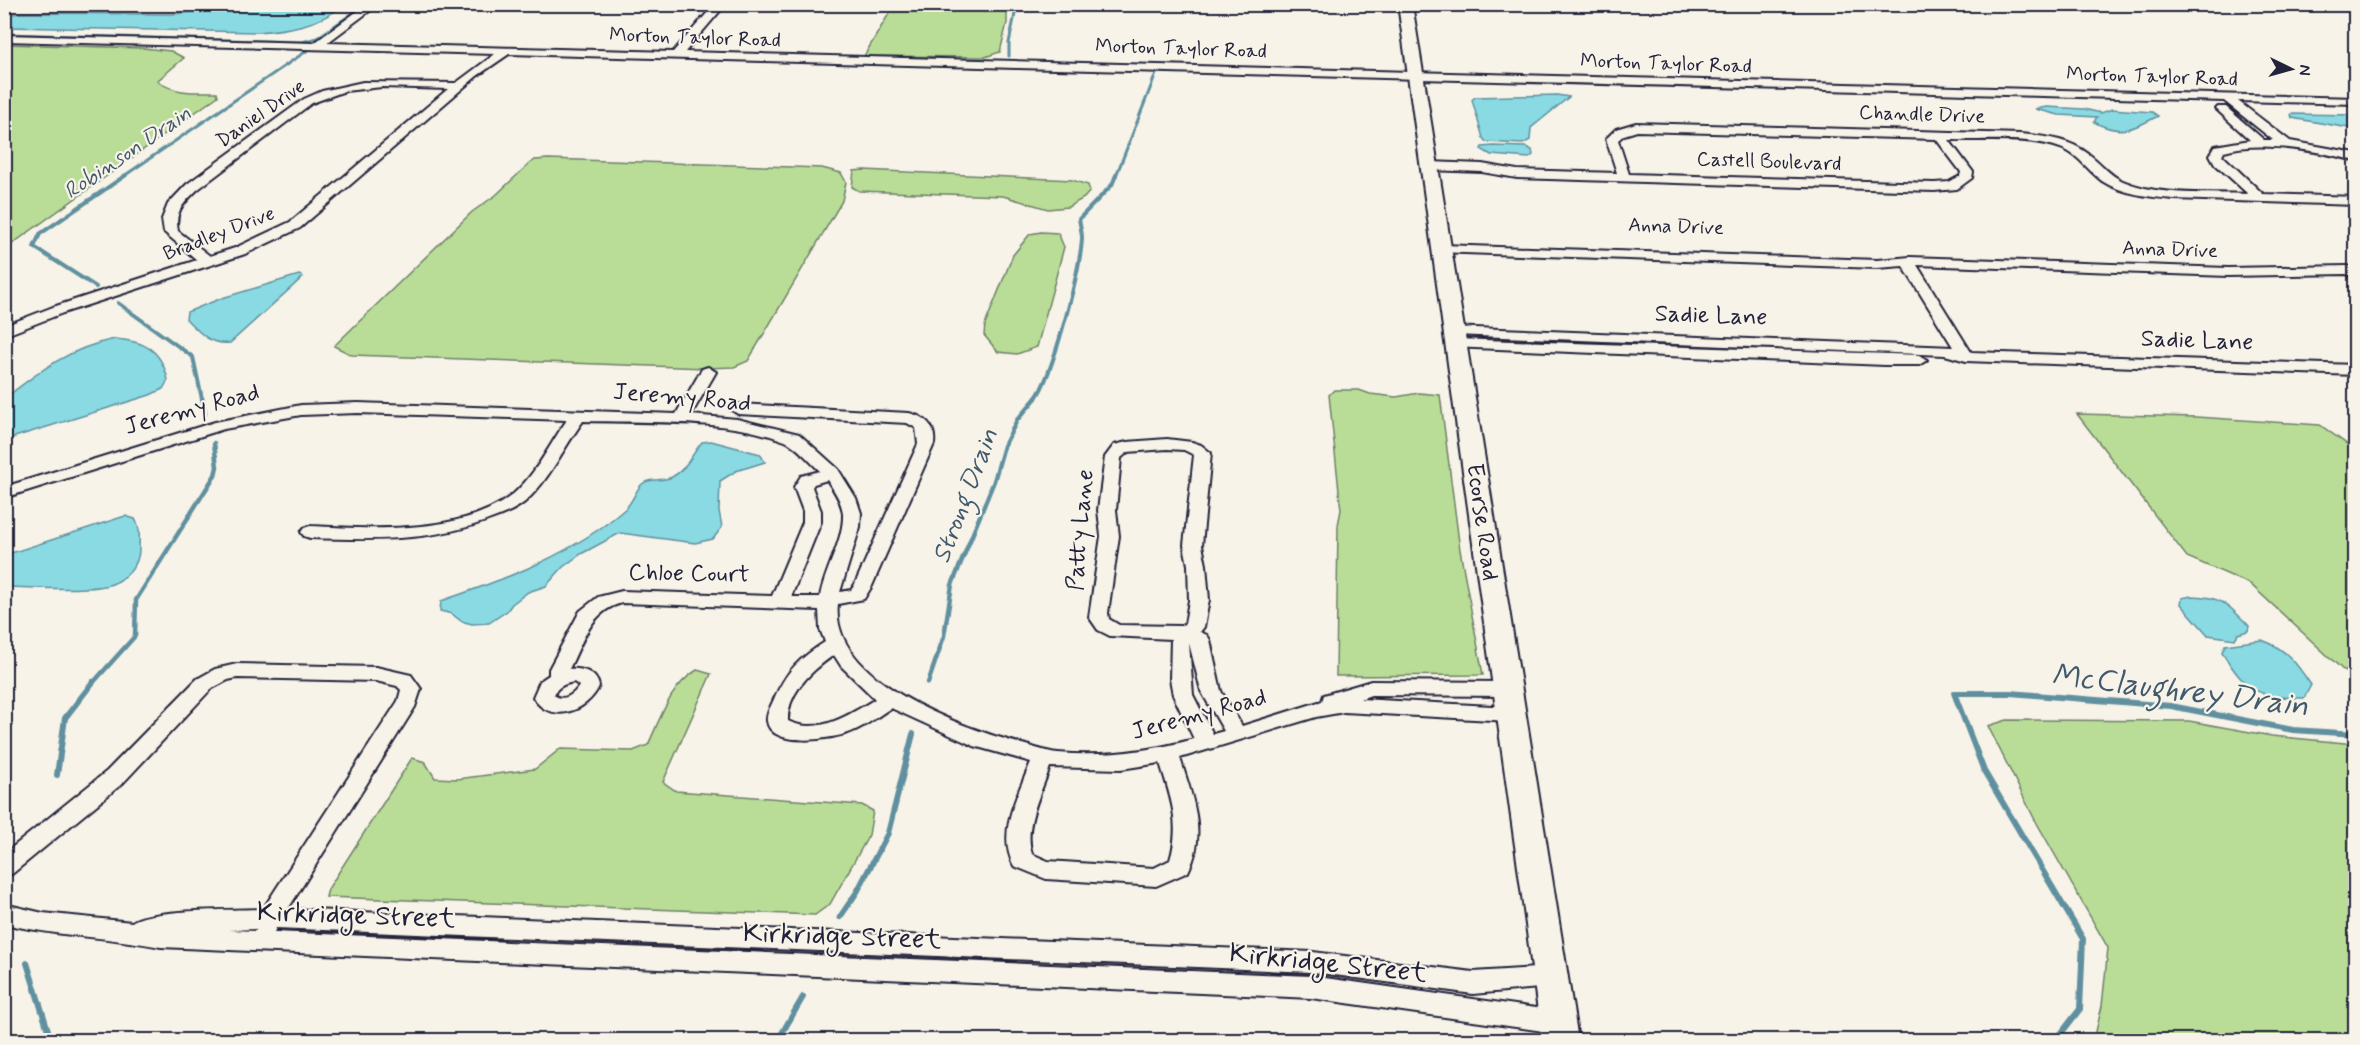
<svg xmlns="http://www.w3.org/2000/svg" width="2360" height="1045" viewBox="0 0 2360 1045" font-family="Mynerve,sans-serif">
  <style>
    .green { fill: #b9dd97; stroke: #6e8069; stroke-width: 1.5 }
    .water { fill: #89dae2; stroke: #60909f; stroke-width: 1.5 }
    .lines { fill: none; stroke-linecap: round; stroke-linejoin: round }
    .stream-far3 { stroke: #60909f; stroke-width: 3 }
    .stream-far2 { stroke: #60909f; stroke-width: 4 }
    .stream-far1 { stroke: #60909f; stroke-width: 4.5 }
    .stream { stroke: #60909f; stroke-width: 6 }
    .minor-casing { stroke: #22223b; stroke-width: 4 }
    .secondary-casing { stroke: #22223b; stroke-width: 4 }
    .minor { fill: #f7f3e8; fill-rule: evenodd }
    .secondary { fill: #f7f3e8; fill-rule: evenodd }
    .labels { text-anchor: middle; dominant-baseline: central; stroke-width: 4.5; stroke-linejoin: round; paint-order: stroke }
    .far-street-label { font-size: 20px; fill: #22223b; stroke: #f7f3e8 }
    .far-water-label { font-size: 22px; font-style: italic; fill: #41596d; stroke: #f7f3e8 }
    .street-label { font-size: 24px; fill: #22223b; stroke: #f7f3e8 }
    .water-label { font-size: 26px; font-style: italic; fill: #41596d; stroke: #f7f3e8 }
    .near-street-label { font-size: 28px; fill: #22223b; stroke: #f7f3e8 }
    .near-water-label { font-size: 32px; font-style: italic; fill: #41596d; stroke: #f7f3e8 }
  </style>
  <rect width="100%" height="100%" fill="#f7f3e8"/>
  <filter id="ink" filterUnits="userSpaceOnUse"><feTurbulence type="fractalNoise" baseFrequency=".0167" numOctaves="2"/><feDisplacementMap in="SourceGraphic" scale="12" xChannelSelector="R" yChannelSelector="G"/><feConvolveMatrix kernelMatrix="1 2 1 2 8 2 1 2 1" color-interpolation-filters="sRGB"/></filter>
  <g filter="url(#ink)">
    <g class="green">
      <polygon points="997,4 1007,8 1007,23 1000,52 985,57 864,56 894,5"/>
      <path d="M5,44L143,48L171,51L184,58L157,81C175,94 195,92 217,92L218,96L5,249Z"/>
      <polygon points="548,159 822,168 841,173 846,182 842,201 748,361 734,367 706,368 352,355 334,346 472,212 496,195 529,164 535,160"/>
      <polygon points="864,170 1072,180 1088,185 1090,191 1084,198 1068,207 1048,209 1003,196 859,191 852,187 854,171"/>
      <polygon points="1041,232 1058,233 1064,247 1037,347 1017,354 998,352 984,335 985,325 1013,255 1030,234"/>
      <polygon points="1334,390 1359,390 1370,394 1396,397 1419,393 1440,395 1460,550 1483,675 1336,676 1338,525 1341,510 1329,395"/>
      <polygon points="2077,414 2196,417 2320,425 2355,450 2355,681 2250,584 2187,557"/>
      <path d="M697,670L711,674L663,782L676,791L862,805L873,811L869,835L830,904L815,915L326,897L328,889L412,758L425,762L435,778L457,779L535,769L560,749L633,751L648,745C661,717 670,686 697,670Z"/>
      <polygon points="2007,720 2189,721 2272,736 2355,744 2355,1040 2094,1040 2102,1006 2108,948 2034,818 1988,726"/>
    </g>
    <g class="water">
      <path d="M268,5H343C321,25 286,30 257,32L5,27V15L20,13L172,14Z"/>
      <polygon points="1557,95 1569,97 1531,128 1530,140 1523,144 1486,142 1483,138 1472,100 1475,97"/>
      <path d="M2047,107L2084,109L2101,113L2112,109L2152,112L2158,116C2134,129 2120,136 2094,122L2097,117L2059,115L2035,109Z"/>
      <polygon points="2291,114 2355,115 2355,129 2292,118"/>
      <polygon points="1493,146 1526,147 1532,150 1533,155 1529,158 1491,155 1481,149 1482,147"/>
      <path d="M299,275L303,277L230,343C210,345 200,333 186,319L187,312L222,298Z"/>
      <path d="M115,339C144,341 161,349 168,380L163,389L150,395L5,440V398C41,370 69,348 115,339Z"/>
      <path d="M711,441L760,454L765,462L736,471L720,481L719,511L722,527L713,539L695,543L620,533L581,554L563,567L546,586L528,592L512,604L507,611L489,623L472,624L461,621L452,614L440,611L441,601C506,579 574,554 626,508C633,501 635,492 641,485C649,477 662,482 672,477C686,470 692,454 702,442Z"/>
      <path d="M125,516L135,519C141,528 139,538 139,550C139,565 126,579 112,584C89,592 31,587 5,587V555Z"/>
      <path d="M2191,596C2221,596 2229,605 2249,626L2248,631L2238,634L2235,639L2208,635L2181,604L2182,598Z"/>
      <path d="M2262,640C2287,649 2297,664 2311,685L2304,698C2258,698 2246,691 2222,652L2225,645Z"/>
    </g>
    <g class="lines">
      <g class="stream-far3">
        <polyline points="4,34 302,42 317,38 366,4"/>
        <polyline points="1009,56 1009,43 1017,4"/>
        <polyline points="124,176 308,50"/>
        <polyline points="1116,176 1157,71 1153,70"/>
      </g>
      <g class="stream-far2">
        <polyline points="96,287 34,247 40,234 126,175"/>
        <polyline points="118,303 193,357 202,399"/>
        <path d="M1035,399C1052,379 1081,267 1082,238C1082,232 1080,225 1079,219L1112,185L1116,175"/>
      </g>
      <g class="stream-far1">
        <polyline points="202,398 205,414"/>
        <polyline points="928,683 944,636 952,585 994,481 1004,446 1017,420 1036,398"/>
        <polyline points="92,684 135,636 136,600 215,475 217,467 214,443"/>
      </g>
      <g class="stream">
        <polyline points="57,775 65,718 93,682"/>
        <polyline points="840,917 857,892 888,833 913,734"/>
        <polyline points="27,963 51,1040"/>
        <polyline points="778,1040 803,997"/>
        <polyline points="2056,1040 2080,1009 2083,939 1984,771 1954,693 2010,693 2171,706 2293,730 2356,734"/>
      </g>
      <defs>
        <g id="minor">
          <path d="M367,4H379L327,43L673,52L715,4H726L685,52L2356,98V104L2238,101L2290,141L2356,153V161C2317,151 2262,140 2224,151L2222,155L2263,194L2356,197V205L2173,199C2150,197 2122,194 2102,181C2088,171 2080,156 2063,149C2032,136 1983,141 1949,140L1973,172L1972,178L1957,189L1934,191L1517,178L1482,172L1429,170L1423,166L1429,162L1482,164L1517,170L1617,173L1606,139L1616,129L1636,123L2020,134C2045,136 2070,139 2090,155C2102,164 2109,175 2123,181C2161,197 2207,192 2248,194L2215,164L2210,155L2215,146L2250,140L2216,109L2218,107H2226L2264,140H2273L2224,101L509,54L477,76L300,228L245,254L63,313L4,336V326L53,307L197,260L164,232L162,219L168,204L187,184L304,99L322,91L363,82L456,83L495,54L4,41V35L314,43ZM382,87L448,89L290,222L235,248L210,256L178,231C174,211 184,203 197,190L312,103L345,91ZM1637,131L1936,139L1961,172L1960,176L1949,182L1934,183L1629,174L1618,140L1624,135Z"/>
          <polygon points="1442,245 1877,260 1910,257 2228,268 2347,266 2356,268 2356,277 2346,274 2228,276 1917,265 1971,352 2356,365 2356,375 1966,361 1945,355 1454,335 1449,333 1446,330 1449,327 1953,347 1903,266 1877,268 1437,252 1435,249"/>
          <polygon points="1456,339 1919,355 1927,360 1919,365 1885,365 1451,347 1448,344"/>
          <path d="M708,367L716,372L691,415L737,419L799,434L838,469L856,498L861,513L860,527L840,592L851,590L854,586L918,444L916,428L907,423L738,414L730,409L738,404L909,413C926,417 936,426 934,444L872,586L864,599L838,604C829,681 965,729 1022,744C1034,747 1046,752 1058,753C1103,757 1150,751 1194,739L1173,695L1170,679L1171,639L1110,636L1098,630L1089,617L1101,536L1098,510L1105,457L1114,445L1127,442L1167,439L1192,442L1201,445L1211,453L1202,545L1206,565L1209,600L1204,627L1200,632L1207,635L1210,640L1221,691L1242,726L1322,701L1324,695L1371,681L1506,682L1513,684L1516,689L1513,694L1506,696L1371,695L1360,699L1511,707L1518,709L1521,714L1518,719L1511,721L1344,712L1316,717L1180,758C1192,796 1208,834 1188,872L1156,886L1046,879L1014,866C996,833 1018,794 1031,762L974,746L891,708C878,716 866,726 851,732C834,739 771,749 767,721C766,714 771,706 774,699C787,670 799,659 825,642L820,629L819,610L622,603C590,611 583,642 569,669C582,668 596,672 599,686C588,712 549,725 533,697L540,681L549,675V669L580,611L598,597L622,591L772,596L803,522V511L794,487L801,476L820,471C810,462 797,446 785,441C725,418 646,423 583,421C564,447 551,477 528,499C518,509 504,514 491,519C433,542 372,540 310,538L304,536L301,532L304,528L310,526C371,529 462,535 512,495C536,475 549,445 567,420L358,413L301,415L224,429L4,498V487L215,422L301,405L358,403L676,414L702,369ZM1167,449L1184,450L1194,455L1184,545L1188,565L1189,600L1185,624L1181,626L1119,625L1109,619L1108,613L1119,536L1116,510L1121,458L1128,452ZM827,480C834,490 842,502 843,514C844,540 824,571 820,597H791L821,522V511L812,487L814,484ZM1189,643L1201,691L1224,731L1213,734L1193,695ZM834,655L841,666L875,699C851,714 818,736 788,721C787,693 812,670 834,655ZM574,682L579,686C574,695 563,702 554,695C557,686 565,684 574,682ZM1160,763C1171,798 1181,824 1170,860L1154,868L1048,861L1032,854C1023,827 1041,793 1050,767L1121,769Z"/>
          <path d="M237,664L376,667L411,675L421,689L415,707L288,909L1313,952L1473,972L1551,967L1560,970L1564,977L1560,984L1551,987L1473,994L1313,972L276,928L274,932L1311,976L1557,1011L1566,1014L1570,1022L1566,1030L1557,1033L1311,998L161,947C109,937 56,936 4,924V904L43,913L132,922C149,909 237,910 263,909L398,701L401,690L397,686L376,681L237,678L228,680L211,689L123,783L12,874L4,877V854L107,771L197,679L215,669ZM255,929L256,931L228,930Z"/>
        </g>
        <polygon id="secondary" points="1398,4 1412,4 1578,1040 1542,1040"/>
      </defs>
      <use href="#minor" class="minor-casing"/>
      <use href="#secondary" class="secondary-casing"/>
      <use href="#minor" class="minor"/>
      <use href="#secondary" class="secondary"/>
    </g>
  </g>
  <g class="labels">
    <g class="far-street-label">
      <text transform="translate(695 38) rotate(2)">Morton Taylor Road</text>
      <text transform="translate(1181 49) rotate(2)">Morton Taylor Road</text>
      <text transform="translate(1666 64) rotate(2)">Morton Taylor Road</text>
      <text transform="translate(2152 77) rotate(2)">Morton Taylor Road</text>
      <text transform="translate(261 114) rotate(-35)">Daniel Drive</text>
      <text transform="translate(1922 115) rotate(2)">Chandle Drive</text>
      <text transform="translate(1769 162) rotate(2)">Castell Boulevard</text>
      <text transform="translate(1676 227) rotate(2)">Anna Drive</text>
      <text transform="translate(219 234) rotate(-21)">Bradley Drive</text>
      <text transform="translate(2170 250) rotate(2)">Anna Drive</text>
    </g>
    <g class="far-water-label">
      <text transform="translate(128 153) rotate(-34)">Robinson Drain</text>
    </g>
    <g class="street-label">
      <text transform="translate(1711 316) rotate(2)">Sadie Lane</text>
      <text transform="translate(2197 341) rotate(2)">Sadie Lane</text>
      <text transform="translate(682 398) rotate(5)">Jeremy Road</text>
      <text transform="translate(192 410) rotate(-15)">Jeremy Road</text>
      <text transform="translate(1482 522) rotate(82)">Ecorse Road</text>
      <text transform="translate(1081 530) rotate(-85)">Patty Lane</text>
      <text transform="translate(689 574) rotate(1)">Chloe Court</text>
      <text transform="translate(1199 715) rotate(-15)">Jeremy Road</text>
    </g>
    <g class="water-label">
      <text transform="translate(966 496) rotate(-69)">Strong Drain</text>
    </g>
    <g class="near-street-label">
      <text transform="translate(356 916) rotate(2)">Kirkridge Street</text>
      <text transform="translate(842 937) rotate(2)">Kirkridge Street</text>
      <text transform="translate(1328 964) rotate(6)">Kirkridge Street</text>
    </g>
    <g class="near-water-label">
      <text transform="translate(2180 691) rotate(7)">McClaughrey Drain</text>
    </g>
  </g>
  <rect width="2360" height="1045" fill="none" stroke="#f7f3e8" stroke-width="24"/>
  <rect x="12" y="12" width="2336" height="1021" fill="none" stroke="#22223b" stroke-width="2" filter="url(#ink)"/>
  <g transform="translate(2291 69) rotate(95)" stroke="#f7f3e8" stroke-width="4.5" paint-order="stroke">
  <path d="M0-4.5L10 22L0 15L-10 22Z" fill="#22223b"/>
  <text y="-9" font-size="16" font-weight="bold" text-anchor="middle" fill="#22223b">N</text>
  </g>
</svg>
